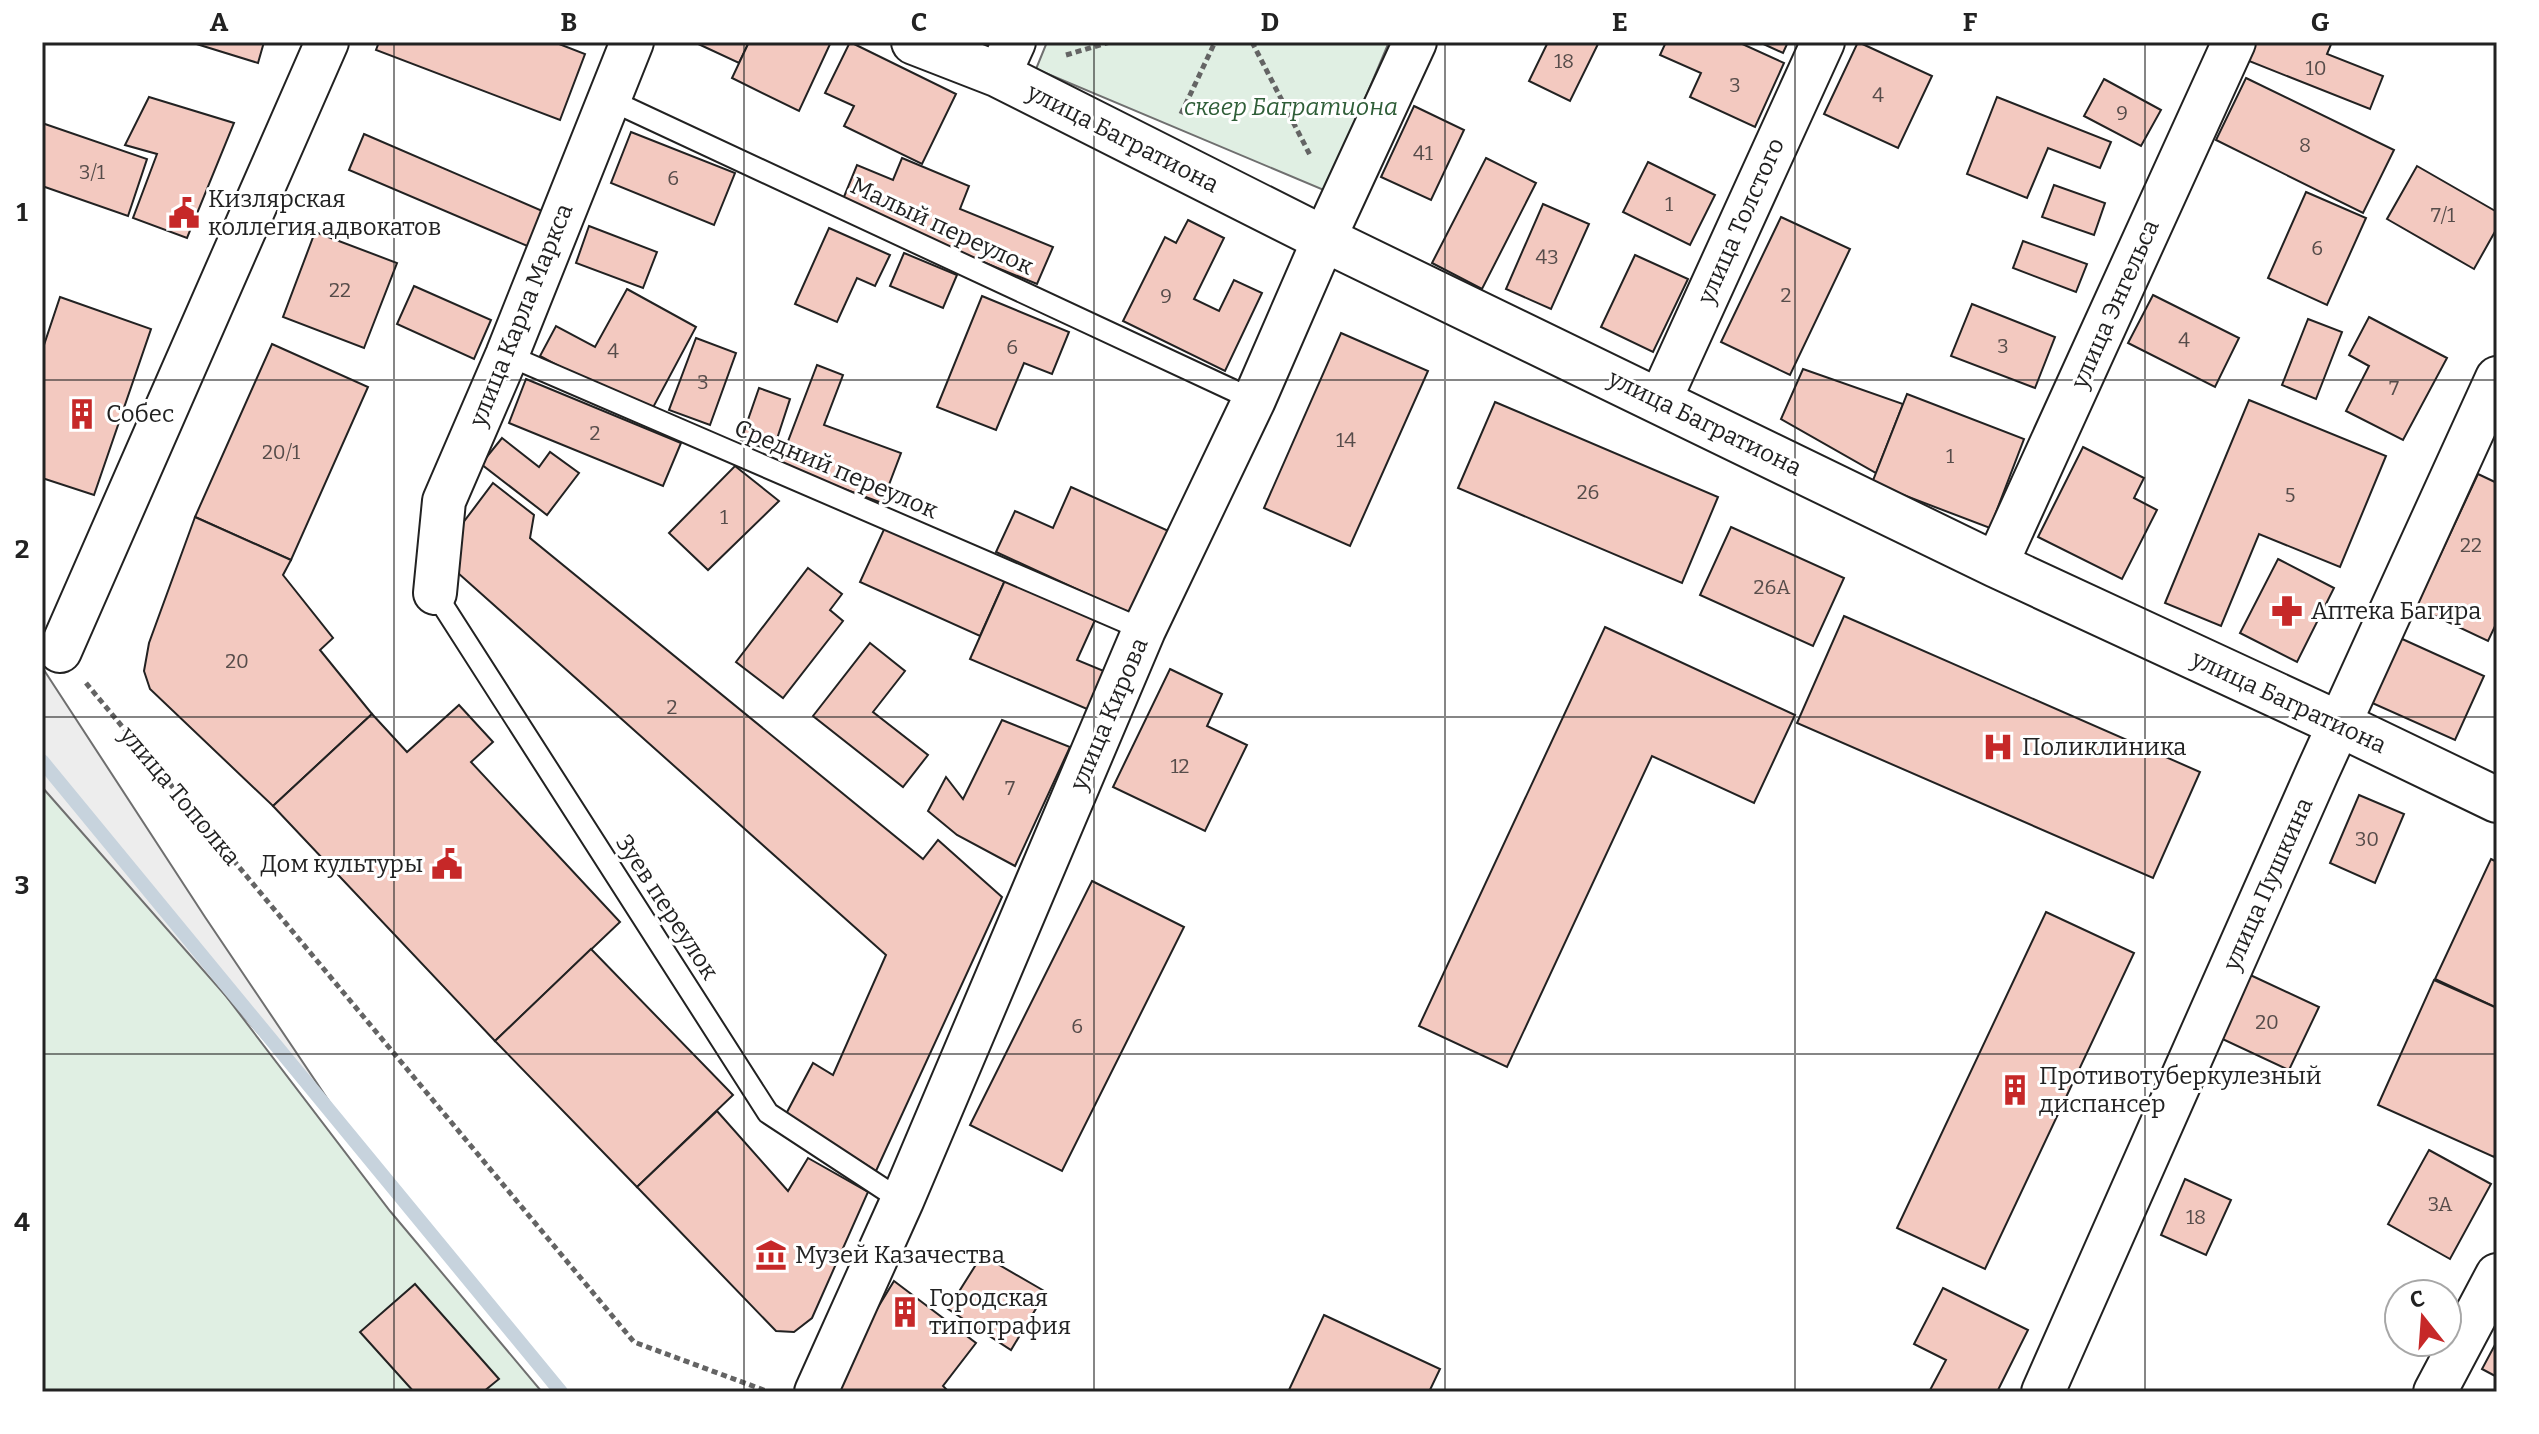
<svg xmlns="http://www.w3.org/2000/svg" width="2539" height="1434" viewBox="0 0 2539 1434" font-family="Bitter,serif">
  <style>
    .green { fill: #e0efe3; stroke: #6f6f6f; stroke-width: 2 }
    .parking { fill: #ededed; stroke: #6f6f6f; stroke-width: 2 }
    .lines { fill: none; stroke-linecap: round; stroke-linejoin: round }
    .stream { stroke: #c7d3dd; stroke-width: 14 }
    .building { fill: #f3c9c0; stroke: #222; stroke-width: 2 }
    .service-casing { stroke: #222; stroke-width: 24 }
    .minor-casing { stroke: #222; stroke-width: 46 }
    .secondary-casing { stroke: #222; stroke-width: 48 }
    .path { stroke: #646464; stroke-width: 5; stroke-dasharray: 6 4; stroke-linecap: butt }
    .service { stroke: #fff; stroke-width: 20 }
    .minor { stroke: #fff; stroke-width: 42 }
    .secondary { stroke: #fff; stroke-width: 44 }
    .grid { fill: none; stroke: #222; stroke-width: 2; stroke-opacity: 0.55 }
    .labels { text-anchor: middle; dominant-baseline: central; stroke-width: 6; stroke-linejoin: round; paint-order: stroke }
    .number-label { font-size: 20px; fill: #564c4a }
    .park-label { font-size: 24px; font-style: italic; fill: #2f5e38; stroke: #fff }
    .street-label { font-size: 24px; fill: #222; stroke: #fff }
    .poi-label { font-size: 24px; fill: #222; stroke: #fff; text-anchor: start }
    .neatline { fill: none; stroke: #222; stroke-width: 3 }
    .grid-label { font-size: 26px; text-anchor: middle; font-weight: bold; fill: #222 }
  </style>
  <rect width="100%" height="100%" fill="#fff"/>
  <g class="green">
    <polygon points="1047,42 1389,42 1326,191 1036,69"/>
    <polygon points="42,755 390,1211 542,1392 42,1392"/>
  </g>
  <polygon class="parking" points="42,667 205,917 364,1153 42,787"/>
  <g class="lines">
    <polyline class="stream" points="42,761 561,1392"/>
  </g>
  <g class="building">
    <polygon points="190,42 264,42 258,63"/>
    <polygon points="379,42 554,42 585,54 560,120 376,50"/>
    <polygon points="694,42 749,42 739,63"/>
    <polygon points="749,42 831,42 799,111 732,78"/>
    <polygon points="850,42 956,94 922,164 844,126 854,106 825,93"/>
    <polygon points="1548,42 1599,42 1570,101 1529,81"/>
    <polygon points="1666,42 1738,42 1784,63 1755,127 1690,97 1701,73 1660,55"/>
    <polygon points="1759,42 1788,42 1783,53"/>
    <polygon points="1858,42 1932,76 1898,148 1824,114"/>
    <polygon points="2256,42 2332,42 2327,54 2383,76 2370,109 2249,61"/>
    <polygon points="2246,78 2394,150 2363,213 2216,140"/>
    <polygon points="2104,79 2161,110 2141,146 2084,116"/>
    <polygon points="149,97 234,123 187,238 133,218 157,154 125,145"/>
    <polygon points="1997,97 2111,142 2100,168 2048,148 2027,198 1967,174"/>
    <polygon points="1414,106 1464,130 1431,200 1381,177"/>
    <polygon points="42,123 147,159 128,216 42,186"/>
    <polygon points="631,132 735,173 714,225 611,183"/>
    <polygon points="364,134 547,213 532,248 349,170"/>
    <polygon points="902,158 969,186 960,209 1053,247 1037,284 841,204 857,165 893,180"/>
    <polygon points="1486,158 1536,183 1482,289 1432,263"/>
    <polygon points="1648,162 1715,195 1690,245 1623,212"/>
    <polygon points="2417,166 2497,212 2497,228 2474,269 2387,219"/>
    <polygon points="2054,185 2105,203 2094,235 2042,217"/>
    <polygon points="2306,192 2366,218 2327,305 2268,278"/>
    <polygon points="1543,204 1589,224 1551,309 1506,289"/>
    <polygon points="1781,217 1850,249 1790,375 1721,342"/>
    <polygon points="1188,220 1224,238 1194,299 1219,311 1234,280 1262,293 1225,371 1123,321 1165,237 1176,243"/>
    <polygon points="589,226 657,252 643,288 576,263"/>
    <polygon points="829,228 890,255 875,286 857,278 837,322 795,304"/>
    <polygon points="315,232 397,263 364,348 283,317"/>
    <polygon points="2023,241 2087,264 2076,292 2013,268"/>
    <polygon points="904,253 957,275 943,308 890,286"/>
    <polygon points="1635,255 1688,279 1653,352 1601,327"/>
    <polygon points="414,286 491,320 474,359 397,324"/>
    <polygon points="627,289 696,327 649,415 540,356 556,326 595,347"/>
    <polygon points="2153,295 2239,338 2215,387 2128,343"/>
    <polygon points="982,296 1069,332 1052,374 1024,363 996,430 937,407"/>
    <polygon points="60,297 151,329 94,495 42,478 42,351"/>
    <polygon points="1972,304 2055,337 2035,388 1951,356"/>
    <polygon points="2369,317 2447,358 2403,440 2346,411 2369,366 2349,355"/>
    <polygon points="2308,319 2342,332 2316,399 2282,385"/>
    <polygon points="1341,333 1428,371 1350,546 1264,508"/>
    <polygon points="696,338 736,353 710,425 669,410"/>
    <polygon points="272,344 368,387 291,560 195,517"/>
    <polygon points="817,365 843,375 824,425 901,453 882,503 779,465"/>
    <polygon points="1803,369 1903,404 1876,473 1781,419"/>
    <polygon points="526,379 681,443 663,486 509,423"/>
    <polygon points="759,388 790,399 773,451 741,440"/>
    <polygon points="1907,394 2024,439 1990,528 1872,483"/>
    <polygon points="2249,400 2386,456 2340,567 2259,534 2221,626 2165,603"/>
    <polygon points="1495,402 1718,497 1682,583 1458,488"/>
    <polygon points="502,438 539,467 550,452 579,473 547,515 481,464"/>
    <polygon points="2083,447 2144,478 2134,498 2157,510 2122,579 2038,537"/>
    <polygon points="735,466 779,501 708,570 669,533"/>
    <polygon points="2478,474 2497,483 2497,622 2488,641 2416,607"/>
    <polygon points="493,483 534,515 530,538 923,859 938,840 1002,897 876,1171 786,1114 813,1063 833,1075 886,955 458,573 450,540"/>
    <polygon points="1071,487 1173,533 1135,616 996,552 1015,511 1053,528"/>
    <polygon points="195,517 291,560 283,575 333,638 320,650 372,714 273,806 150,689 144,671 149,643"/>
    <polygon points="886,525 1006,578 980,636 860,582"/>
    <polygon points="1731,527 1844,578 1813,646 1700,595"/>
    <polygon points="2278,559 2334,588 2297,662 2240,633"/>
    <polygon points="808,568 842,594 830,610 843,621 783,698 736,662"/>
    <polygon points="1006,578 1096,618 1077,660 1111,674 1094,712 970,659"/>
    <polygon points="1844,616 2200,772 2153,878 1797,723"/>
    <polygon points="1605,627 1795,715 1754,803 1652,756 1507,1067 1419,1026"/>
    <polygon points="2400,638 2484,676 2455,740 2370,702"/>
    <polygon points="870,643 905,671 873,712 928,755 903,787 813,716"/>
    <polygon points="1170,669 1222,694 1207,726 1247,745 1205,831 1113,787"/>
    <polygon points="459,705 493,742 471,762 620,922 495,1041 273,806 372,714 407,752"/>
    <polygon points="1002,720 1070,747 1015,866 957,835 928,811 946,777 963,799"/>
    <polygon points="2359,795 2404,814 2375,883 2330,863"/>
    <polygon points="2491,859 2497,862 2497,1008 2435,979"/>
    <polygon points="1092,881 1184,927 1062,1171 970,1125"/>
    <polygon points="2046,912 2134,953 1985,1269 1897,1228"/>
    <polygon points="591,949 733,1095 637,1187 495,1041"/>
    <polygon points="2246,973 2319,1007 2289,1070 2216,1036"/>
    <polygon points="2434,980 2497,1008 2497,1150 2494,1157 2378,1105"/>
    <polygon points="717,1111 788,1191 808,1158 868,1192 812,1318 794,1332 776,1331 637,1187"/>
    <polygon points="2429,1150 2491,1184 2450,1259 2388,1224"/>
    <polygon points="2185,1179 2231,1200 2206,1255 2161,1235"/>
    <polygon points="982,1255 1046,1292 1011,1350 948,1309"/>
    <polygon points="894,1281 976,1343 943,1386 949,1392 843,1392 833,1381"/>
    <polygon points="415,1284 499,1379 483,1392 414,1392 360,1332"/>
    <polygon points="1943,1288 2028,1330 1997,1392 1929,1392 1946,1360 1914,1344"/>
    <polygon points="1324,1315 1440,1369 1429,1392 1288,1392"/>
    <polygon points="2497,1341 2497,1377 2482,1369"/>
  </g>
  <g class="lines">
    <defs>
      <g id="service">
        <polyline points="608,99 1254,400"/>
        <polyline points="507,355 1144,630"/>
        <polyline points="435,593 768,1113 902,1201"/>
      </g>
      <g id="minor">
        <polyline points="999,75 1014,42"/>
        <polyline points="1660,400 1823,42"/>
        <polyline points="1996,565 2234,42"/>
        <polyline points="435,593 444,501 507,355 632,42"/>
        <polyline points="60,651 327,42"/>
        <polyline points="816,1392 902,1201 1144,630 1254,400 1324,239 1415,42"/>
        <polyline points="2043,1392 2317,773 2497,378"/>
        <polyline points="2435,1392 2497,1275"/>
      </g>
      <polyline id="secondary" points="914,42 999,75 1324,239 1996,565 2339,724 2497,800"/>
    </defs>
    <use href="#service" class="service-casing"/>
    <use href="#minor" class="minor-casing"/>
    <use href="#secondary" class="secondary-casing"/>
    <g class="path">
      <polyline points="1252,42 1311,157"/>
      <polyline points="1066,55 1110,42"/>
      <polyline points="1181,114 1215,42"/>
      <polyline points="86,683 634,1342 769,1392"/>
    </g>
    <use href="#service" class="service"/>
    <use href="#minor" class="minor"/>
    <use href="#secondary" class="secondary"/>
  </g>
  <path class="grid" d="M394,42V1392M744,42V1392M1094,42V1392M1445,42V1392M1795,42V1392M2145,42V1392M42,380H2497M42,717H2497M42,1054H2497"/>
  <defs>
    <symbol id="civic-bare" viewBox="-9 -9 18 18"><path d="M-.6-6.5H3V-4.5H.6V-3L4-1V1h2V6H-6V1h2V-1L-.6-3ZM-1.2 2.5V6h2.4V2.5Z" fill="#c62828" stroke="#fff" stroke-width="2.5" paint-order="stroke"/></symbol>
    <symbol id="building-bare" viewBox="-9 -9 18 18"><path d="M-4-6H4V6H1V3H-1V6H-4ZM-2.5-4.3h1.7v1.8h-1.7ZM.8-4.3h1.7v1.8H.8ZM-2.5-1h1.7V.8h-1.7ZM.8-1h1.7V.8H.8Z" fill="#c62828" stroke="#fff" stroke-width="2.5" paint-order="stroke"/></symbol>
    <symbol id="pharmacy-bare" viewBox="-9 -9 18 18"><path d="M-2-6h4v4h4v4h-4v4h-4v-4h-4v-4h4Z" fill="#c62828" stroke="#fff" stroke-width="2.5" paint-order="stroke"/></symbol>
    <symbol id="hospital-bare" viewBox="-9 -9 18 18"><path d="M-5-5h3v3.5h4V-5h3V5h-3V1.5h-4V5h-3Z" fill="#c62828" stroke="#fff" stroke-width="2.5" paint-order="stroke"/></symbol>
    <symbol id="museum-bare" viewBox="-9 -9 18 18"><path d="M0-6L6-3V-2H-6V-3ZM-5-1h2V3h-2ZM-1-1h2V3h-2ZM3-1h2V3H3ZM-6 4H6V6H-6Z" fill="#c62828" stroke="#fff" stroke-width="2.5" paint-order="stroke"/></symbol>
  </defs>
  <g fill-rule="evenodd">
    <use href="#civic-bare" x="162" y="191" width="44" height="44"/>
    <use href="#building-bare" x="60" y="392" width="44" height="44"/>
    <use href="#pharmacy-bare" x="2265" y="589" width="44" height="44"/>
    <use href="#hospital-bare" x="1976" y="725" width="44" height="44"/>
    <use href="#civic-bare" x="425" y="842" width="44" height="44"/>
    <use href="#building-bare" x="1993" y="1068" width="44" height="44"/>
    <use href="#museum-bare" x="749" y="1233" width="44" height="44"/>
    <use href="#building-bare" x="883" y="1290" width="44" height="44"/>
  </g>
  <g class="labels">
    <g class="number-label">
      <text x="1564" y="61">18</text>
      <text x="2316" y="68">10</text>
      <text x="1735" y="85">3</text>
      <text x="1878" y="95">4</text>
      <text x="2122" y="113">9</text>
      <text x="2305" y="145">8</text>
      <text x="1423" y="153">41</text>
      <text x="92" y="172">3/1</text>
      <text x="673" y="178">6</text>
      <text x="1669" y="204">1</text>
      <text x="2443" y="215">7/1</text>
      <text x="2317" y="248">6</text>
      <text x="1547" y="257">43</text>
      <text x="340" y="290">22</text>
      <text x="1786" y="295">2</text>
      <text x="1166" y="296">9</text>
      <text x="2184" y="340">4</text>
      <text x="2003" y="346">3</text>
      <text x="1012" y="347">6</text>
      <text x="613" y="351">4</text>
      <text x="703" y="382">3</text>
      <text x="2394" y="388">7</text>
      <text x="595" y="433">2</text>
      <text x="1346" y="440">14</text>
      <text x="281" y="452">20/1</text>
      <text x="1950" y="456">1</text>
      <text x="1588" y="492">26</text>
      <text x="2290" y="495">5</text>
      <text x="724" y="517">1</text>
      <text x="2471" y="545">22</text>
      <text x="1772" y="587">26А</text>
      <text x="237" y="661">20</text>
      <text x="672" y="707">2</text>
      <text x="1180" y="766">12</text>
      <text x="1010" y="788">7</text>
      <text x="2367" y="839">30</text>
      <text x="2267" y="1022">20</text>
      <text x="1077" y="1026">6</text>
      <text x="2440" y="1204">3А</text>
      <text x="2196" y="1217">18</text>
    </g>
    <g class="park-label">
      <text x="1291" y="107">сквер Багратиона</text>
    </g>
    <g class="street-label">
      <text transform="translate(1123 138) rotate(27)">улица Багратиона</text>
      <text transform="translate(1741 221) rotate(-66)">улица Толстого</text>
      <text transform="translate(942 226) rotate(25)">Малый переулок</text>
      <text transform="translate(2115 304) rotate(-66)">улица Энгельса</text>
      <text transform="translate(521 315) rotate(-68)">улица Карла Маркса</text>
      <text transform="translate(1705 423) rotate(26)">улица Багратиона</text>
      <text transform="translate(836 469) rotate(23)">Средний переулок</text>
      <text transform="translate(2289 702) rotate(25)">улица Багратиона</text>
      <text transform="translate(1109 714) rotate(-67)">улица Кирова</text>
      <text transform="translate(180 796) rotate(50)">улица Тополка</text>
      <text transform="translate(2268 884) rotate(-66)">улица Пушкина</text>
      <text transform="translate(667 907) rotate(57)">Зуев переулок</text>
    </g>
    <g class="poi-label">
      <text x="208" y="199">Кизлярская<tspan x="208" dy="28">коллегия адвокатов</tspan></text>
      <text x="106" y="414">Собес</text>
      <text x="2311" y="611">Аптека Багира</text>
      <text x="2022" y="747">Поликлиника</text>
      <text x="423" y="864" text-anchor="end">Дом культуры</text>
      <text x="2039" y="1076">Противотуберкулезный<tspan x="2039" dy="28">диспансер</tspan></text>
      <text x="795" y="1255">Музей Казачества</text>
      <text x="929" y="1298">Городская<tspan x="929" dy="28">типография</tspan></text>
    </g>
  </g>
  <rect width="2539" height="1434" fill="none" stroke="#ffffff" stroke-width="88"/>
  <g transform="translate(2423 1318) rotate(343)"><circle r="38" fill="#ffffff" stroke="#a7a7a7" stroke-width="2"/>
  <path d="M0-6L14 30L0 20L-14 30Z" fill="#c62828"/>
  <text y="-12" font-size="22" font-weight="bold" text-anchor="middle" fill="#222222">С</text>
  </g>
  <rect x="44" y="44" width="2451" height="1346" class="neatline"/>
  <g class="grid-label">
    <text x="219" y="31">A</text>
    <text x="569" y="31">B</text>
    <text x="919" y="31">C</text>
    <text x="1270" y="31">D</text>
    <text x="1620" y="31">E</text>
    <text x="1970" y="31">F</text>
    <text x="2320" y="31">G</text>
    <text x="22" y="221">1</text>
    <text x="22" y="558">2</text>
    <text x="22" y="894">3</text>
    <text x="22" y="1231">4</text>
  </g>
</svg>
